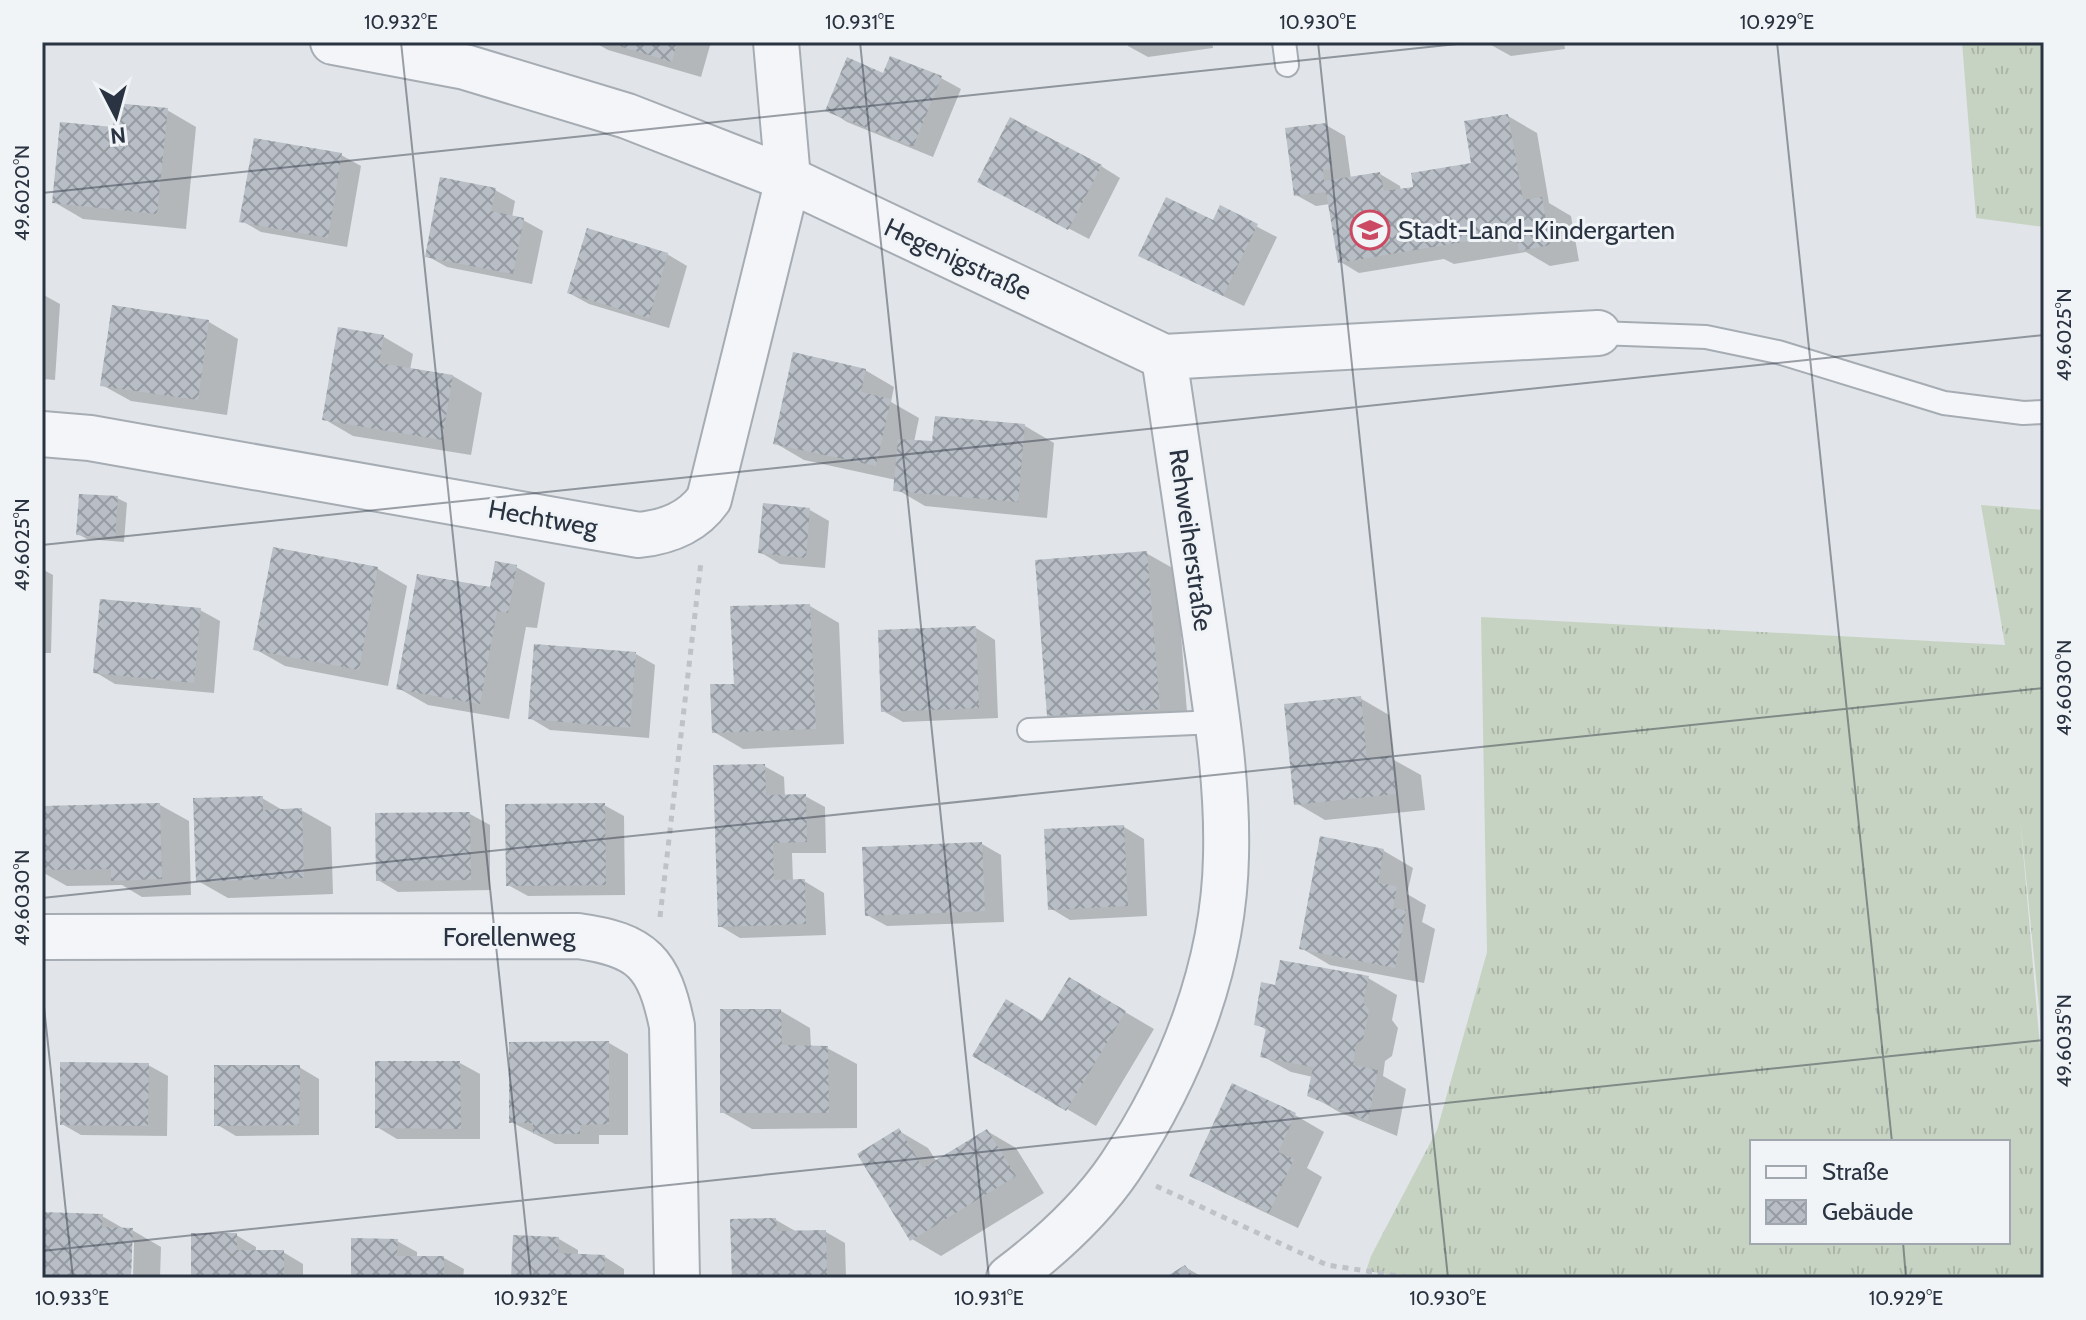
<svg xmlns="http://www.w3.org/2000/svg" width="2086" height="1320" viewBox="0 0 2086 1320" font-family="Cabin,sans-serif">
  <style>
    .grass { fill: url(#grass-tufts); fill-rule: evenodd }
    .shadow { fill: #0003 }
    .building { fill: url(#building-cross-hatch) }
    .lines { fill: none; stroke-linecap: round; stroke-linejoin: round }
    .lane-casing { stroke: #a6acb3; stroke-width: 26 }
    .street-casing { stroke: #a6acb3; stroke-width: 48 }
    .path { stroke: #bfc3c8; stroke-width: 5; stroke-dasharray: 6 6; stroke-linecap: butt }
    .lane { stroke: #f4f5f8; stroke-width: 22 }
    .street { stroke: #f4f5f8; stroke-width: 44 }
    .ticks { fill: none; stroke: #2a3341; stroke-width: 2; stroke-opacity: 0.45 }
    .labels { text-anchor: middle; dominant-baseline: central; stroke-width: 6; stroke-linejoin: round; paint-order: stroke }
    .poi-label { font-size: 26px; fill: #2a3341; stroke: #f1f4f7; text-anchor: start }
    .street-label { font-size: 26px; fill: #2a3341; stroke: #f1f4f7 }
    .neatline { fill: none; stroke: #2a3341; stroke-width: 3 }
    .ticks-label { font-size: 20px; text-anchor: middle; fill: #2a3341 }
  </style>
  <defs>
    <pattern id="grass-tufts" width="24" height="20" patternUnits="userSpaceOnUse" patternTransform="scale(2)"><rect width="24" height="20" fill="#c7d3c2"/><path d="M3 7l-1-3M5 7V3M7 7l1-3M15 17l-1-3M17 17v-4M19 17l1-3" fill="none" stroke="#abb6a8"/></pattern>
    <pattern id="building-cross-hatch" width="8" height="8" patternUnits="userSpaceOnUse" patternTransform="scale(2)"><rect width="8" height="8" fill="#b8bec6"/><path d="M0 0l8 8M0 8l8-8" fill="none" stroke="#969ba2"/></pattern>
  </defs>
  <rect width="100%" height="100%" fill="#e1e5e9"/>
  <g class="grass">
    <polygon points="1962,42 2043,42 2044,227 1976,218"/>
    <path d="M1981,505L2044,510V1059L2020,816L2044,1093V1278H1413L1366,1271L1371,1256L1437,1130L1487,952L1481,617L2005,645ZM1752,1142H2008V1242H1752Z"/>
  </g>
  <g class="shadow">
    <polygon points="594,42 711,42 701,77 608,50"/>
    <polygon points="1128,42 1212,42 1213,48 1148,57 1128,46"/>
    <polygon points="1400,42 1427,42 1405,45"/>
    <polygon points="1490,42 1564,42 1565,49 1511,56 1491,45"/>
    <polygon points="884,75 941,78 961,89 933,157 847,122 828,110"/>
    <polygon points="167,110 196,127 186,229 83,219 54,202 114,130"/>
    <polygon points="1508,116 1537,133 1549,203 1571,216 1579,261 1550,266 1526,252 1454,264 1444,259 1359,273 1339,261 1330,204 1316,206 1296,195 1326,125 1345,136 1351,179 1380,174 1400,186 1401,191 1412,189 1473,165"/>
    <polygon points="341,155 361,166 347,247 261,232 242,221"/>
    <polygon points="1101,166 1120,178 1089,239 999,192"/>
    <polygon points="495,190 515,201 512,217 523,220 543,231 532,284 447,267 427,256"/>
    <polygon points="1221,208 1277,237 1244,306 1160,266 1140,255 1214,223"/>
    <polygon points="667,254 687,266 669,328 589,304 569,293"/>
    <polygon points="42,294 60,304 55,380 42,379"/>
    <polygon points="209,322 238,339 227,415 131,401 102,385"/>
    <polygon points="384,337 413,354 410,370 453,376 482,393 471,455 353,436 324,419"/>
    <polygon points="865,370 894,387 891,402 919,418 914,442 934,443 1025,426 1054,443 1047,518 925,506 896,489 896,480 804,460 775,443"/>
    <polygon points="117,498 127,503 124,542 87,539 78,534"/>
    <polygon points="810,510 829,521 825,568 780,564 760,552"/>
    <polygon points="274,550 378,569 407,586 388,686 285,666 255,649"/>
    <polygon points="1146,553 1176,570 1188,725 1078,731 1049,714"/>
    <polygon points="516,567 545,583 537,628 526,627 509,719 428,705 398,688 491,590"/>
    <polygon points="42,569 53,575 51,653 42,653"/>
    <polygon points="810,606 839,623 844,744 743,749 714,732 736,686"/>
    <polygon points="200,610 220,621 214,693 115,684 95,672"/>
    <polygon points="976,628 995,640 998,718 903,722 883,711"/>
    <polygon points="636,654 655,665 649,738 550,730 530,718"/>
    <polygon points="1360,698 1389,715 1394,760 1421,775 1425,810 1325,820 1296,803"/>
    <polygon points="764,766 784,777 785,797 805,796 825,807 826,853 792,853 793,882 804,881 824,893 826,935 740,938 720,926"/>
    <polygon points="262,798 284,811 301,810 331,827 333,894 228,898 198,881"/>
    <polygon points="160,805 189,821 191,895 142,897 122,885 67,886 42,872 42,808"/>
    <polygon points="604,805 624,816 625,895 528,896 508,885"/>
    <polygon points="470,814 490,825 490,890 398,892 378,880"/>
    <polygon points="1124,827 1144,839 1147,916 1070,920 1050,908"/>
    <polygon points="1322,839 1384,851 1413,868 1407,894 1426,905 1422,922 1435,929 1424,983 1330,965 1301,948"/>
    <polygon points="982,844 1001,855 1004,922 887,926 867,915"/>
    <polygon points="1368,978 1397,995 1392,1020 1398,1028 1392,1056 1385,1061 1383,1076 1406,1089 1397,1136 1339,1112 1310,1095 1313,1077 1291,1072 1262,1056 1267,1030 1256,1024 1277,988"/>
    <polygon points="1069,979 1154,1029 1096,1126 975,1055 1043,1023"/>
    <polygon points="781,1011 810,1028 811,1048 827,1048 857,1064 857,1128 752,1129 722,1112"/>
    <polygon points="609,1043 628,1054 628,1135 599,1135 599,1144 555,1144 511,1122"/>
    <polygon points="460,1063 480,1074 480,1139 397,1139 377,1127"/>
    <polygon points="148,1065 168,1076 167,1136 81,1135 62,1124"/>
    <polygon points="299,1067 319,1079 319,1135 236,1136 216,1124"/>
    <polygon points="1233,1086 1295,1115 1324,1132 1307,1168 1322,1177 1298,1228 1220,1191 1191,1175"/>
    <polygon points="899,1131 928,1148 937,1162 987,1131 1016,1148 1044,1193 941,1256 912,1239"/>
    <polygon points="102,1216 126,1230 132,1230 161,1247 160,1278 133,1278 134,1242 130,1242 129,1278 42,1278 42,1228"/>
    <polygon points="776,1220 797,1232 826,1232 845,1243 846,1278 734,1278"/>
    <polygon points="236,1235 256,1247 256,1252 283,1252 303,1264 303,1278 193,1278"/>
    <polygon points="559,1239 578,1250 578,1256 605,1257 624,1269 624,1278 513,1278"/>
    <polygon points="397,1241 417,1252 417,1258 444,1258 464,1269 463,1278 353,1278"/>
    <polygon points="1185,1267 1204,1278 1168,1278"/>
  </g>
  <g class="building">
    <polygon points="606,42 677,42 672,62"/>
    <polygon points="890,56 942,76 913,147 825,111 847,57 883,73"/>
    <polygon points="115,103 168,108 157,214 52,203 60,122 113,127"/>
    <polygon points="1508,114 1523,200 1542,197 1550,245 1519,251 1516,233 1338,263 1326,192 1294,196 1285,128 1326,123 1332,169 1323,170 1324,181 1380,172 1384,191 1413,187 1411,173 1471,163 1464,121"/>
    <polygon points="1010,117 1102,165 1068,230 977,182"/>
    <polygon points="254,138 342,153 328,238 239,222"/>
    <polygon points="440,177 496,188 491,211 524,218 513,274 425,257"/>
    <polygon points="1166,197 1213,220 1220,205 1258,224 1223,296 1138,256"/>
    <polygon points="587,228 668,253 649,318 567,293"/>
    <polygon points="112,305 209,320 198,400 100,386"/>
    <polygon points="338,327 384,335 379,363 453,375 442,440 322,420"/>
    <polygon points="793,352 866,369 861,392 891,399 876,466 773,444"/>
    <polygon points="935,416 1025,424 1018,502 893,491 898,439 932,441"/>
    <polygon points="79,494 118,496 115,538 76,535"/>
    <polygon points="763,503 810,508 806,558 758,553"/>
    <polygon points="273,547 378,567 359,670 253,650"/>
    <polygon points="1147,551 1160,709 1047,716 1035,560"/>
    <polygon points="495,561 517,565 508,613 497,611 480,704 396,689 417,574 490,587"/>
    <polygon points="100,599 201,608 194,683 93,673"/>
    <polygon points="810,604 816,729 712,733 710,684 734,684 730,606"/>
    <polygon points="976,626 979,708 881,712 878,630"/>
    <polygon points="534,644 636,652 630,728 528,719"/>
    <polygon points="1361,696 1367,759 1392,756 1396,794 1294,805 1284,704"/>
    <polygon points="765,764 766,795 806,794 807,842 773,843 773,847 774,880 805,879 806,924 718,927 713,765"/>
    <polygon points="263,796 263,810 302,808 304,878 196,882 193,798"/>
    <polygon points="160,803 162,879 111,881 111,869 42,870 42,806"/>
    <polygon points="605,803 606,885 506,886 505,804"/>
    <polygon points="470,812 471,880 376,881 375,813"/>
    <polygon points="1124,825 1128,906 1048,910 1044,829"/>
    <polygon points="1320,836 1384,849 1378,883 1397,886 1393,908 1406,910 1395,968 1299,949"/>
    <polygon points="982,842 985,911 865,916 862,847"/>
    <polygon points="1280,960 1369,976 1363,1002 1369,1010 1363,1039 1356,1044 1353,1065 1378,1070 1368,1121 1307,1096 1313,1067 1260,1057 1266,1028 1254,1025 1261,982 1275,985"/>
    <polygon points="1069,977 1126,1011 1066,1111 972,1056 1006,999 1042,1021"/>
    <polygon points="720,1009 781,1009 782,1045 828,1046 829,1113 720,1113"/>
    <polygon points="609,1041 609,1124 580,1125 580,1134 533,1134 533,1123 509,1123 509,1042"/>
    <polygon points="375,1061 460,1061 461,1129 375,1128"/>
    <polygon points="60,1062 149,1063 148,1126 60,1125"/>
    <polygon points="214,1065 300,1065 299,1125 214,1126"/>
    <polygon points="1232,1083 1296,1113 1278,1152 1294,1159 1269,1213 1189,1176"/>
    <polygon points="899,1128 923,1168 987,1129 1016,1176 910,1241 857,1154"/>
    <polygon points="42,1212 103,1214 102,1227 133,1228 131,1278 42,1278"/>
    <polygon points="776,1218 777,1231 826,1230 827,1278 732,1278 730,1219"/>
    <polygon points="191,1233 237,1233 237,1250 284,1250 284,1278 191,1278"/>
    <polygon points="513,1235 559,1237 558,1253 605,1255 604,1278 511,1278"/>
    <polygon points="351,1238 398,1239 397,1256 444,1256 444,1278 351,1278"/>
    <polygon points="1185,1265 1194,1278 1164,1278"/>
  </g>
  <g class="lines">
    <defs>
      <g id="lane">
        <polyline points="1284,42 1287,65"/>
        <polyline points="1598,333 1706,337 1778,352 1944,403 2023,413 2044,412"/>
        <polyline points="1029,730 1218,722"/>
      </g>
      <g id="street">
        <polyline points="333,42 465,67 627,116 788,179 1164,357 1598,333"/>
        <path d="M42,434L90,438L639,535C667,532 692,523 709,499L788,179L776,42"/>
        <path d="M42,937L578,936C643,945 659,963 672,1026L677,1278"/>
        <path d="M1009,1278C1050,1247 1091,1210 1120,1167C1181,1075 1224,967 1226,856C1228,779 1215,703 1204,627C1191,537 1177,447 1164,357"/>
      </g>
    </defs>
    <use href="#lane" class="lane-casing"/>
    <use href="#street" class="street-casing"/>
    <g class="path">
      <polyline points="660,917 701,562"/>
      <polyline points="1156,1186 1327,1265 1413,1278"/>
    </g>
    <use href="#lane" class="lane"/>
    <use href="#street" class="street"/>
  </g>
  <path class="ticks" d="M401,42L531,1278M860,42L989,1278M1318,42L1448,1278M1777,42L1892,1142M42,193L1476,42M42,545L2044,335M42,898L2044,688M42,988L73,1278M1903,1242L1906,1278M42,1251L2044,1040"/>
  <defs>
    <symbol id="school-ring" viewBox="-11 -11 22 22"><circle r="9.5" fill="#f1f4f7" stroke="#cb4963" stroke-width="1.5"/><path d="M0-5L7-2L0 1L-7-2ZM-4 1L0 2.5L4 1V4Q0 6-4 4Z" fill="#cb4963"/></symbol>
  </defs>
  <g fill-rule="evenodd">
    <use href="#school-ring" x="1348" y="208" width="44" height="44"/>
  </g>
  <g class="labels">
    <g class="poi-label">
      <text x="1398" y="230">Stadt-Land-Kindergarten</text>
    </g>
    <g class="street-label">
      <text transform="translate(958 259) rotate(25)">Hegenigstraße</text>
      <text transform="translate(543 518) rotate(10)">Hechtweg</text>
      <text transform="translate(1191 540) rotate(82)">Rehweiherstraße</text>
      <text x="509" y="937">Forellenweg</text>
    </g>
  </g>
  <rect width="2086" height="1320" fill="none" stroke="#f1f4f7" stroke-width="88"/>
  <rect x="1750" y="1140" width="260" height="104" fill="#f1f4f7" stroke="#a1a7ae" stroke-width="2"/>
  <rect x="1766" y="1166" width="40" height="12" fill="#f4f5f8" stroke="#a1a7ae" stroke-width="2"/>
  <text x="1822" y="1180" font-size="24" fill="#2a3341">Straße</text>
  <rect x="1766" y="1200" width="40" height="24" fill="url(#building-cross-hatch)" stroke="#a1a7ae" stroke-width="2"/>
  <text x="1822" y="1220" font-size="24" fill="#2a3341">Gebäude</text>
  <g transform="translate(116 116) rotate(174)" stroke="#f1f4f7" stroke-width="6" paint-order="stroke">
  <path d="M0-6L14 30L0 20L-14 30Z" fill="#2a3341"/>
  <text y="-12" font-size="22" font-weight="bold" text-anchor="middle" fill="#2a3341">N</text>
  </g>
  <rect x="44" y="44" width="1998" height="1232" class="neatline"/>
  <g class="ticks-label">
    <text x="401" y="29">10.932°E</text>
    <text x="860" y="29">10.931°E</text>
    <text x="1318" y="29">10.930°E</text>
    <text x="1777" y="29">10.929°E</text>
    <text transform="translate(22 193) rotate(-90)" y="7">49.6020°N</text>
    <text transform="translate(2064 335) rotate(-90)" y="7">49.6025°N</text>
    <text transform="translate(22 545) rotate(-90)" y="7">49.6025°N</text>
    <text transform="translate(2064 688) rotate(-90)" y="7">49.6030°N</text>
    <text transform="translate(22 898) rotate(-90)" y="7">49.6030°N</text>
    <text transform="translate(2064 1041) rotate(-90)" y="7">49.6035°N</text>
    <text x="72" y="1305">10.933°E</text>
    <text x="531" y="1305">10.932°E</text>
    <text x="989" y="1305">10.931°E</text>
    <text x="1448" y="1305">10.930°E</text>
    <text x="1906" y="1305">10.929°E</text>
  </g>
</svg>
